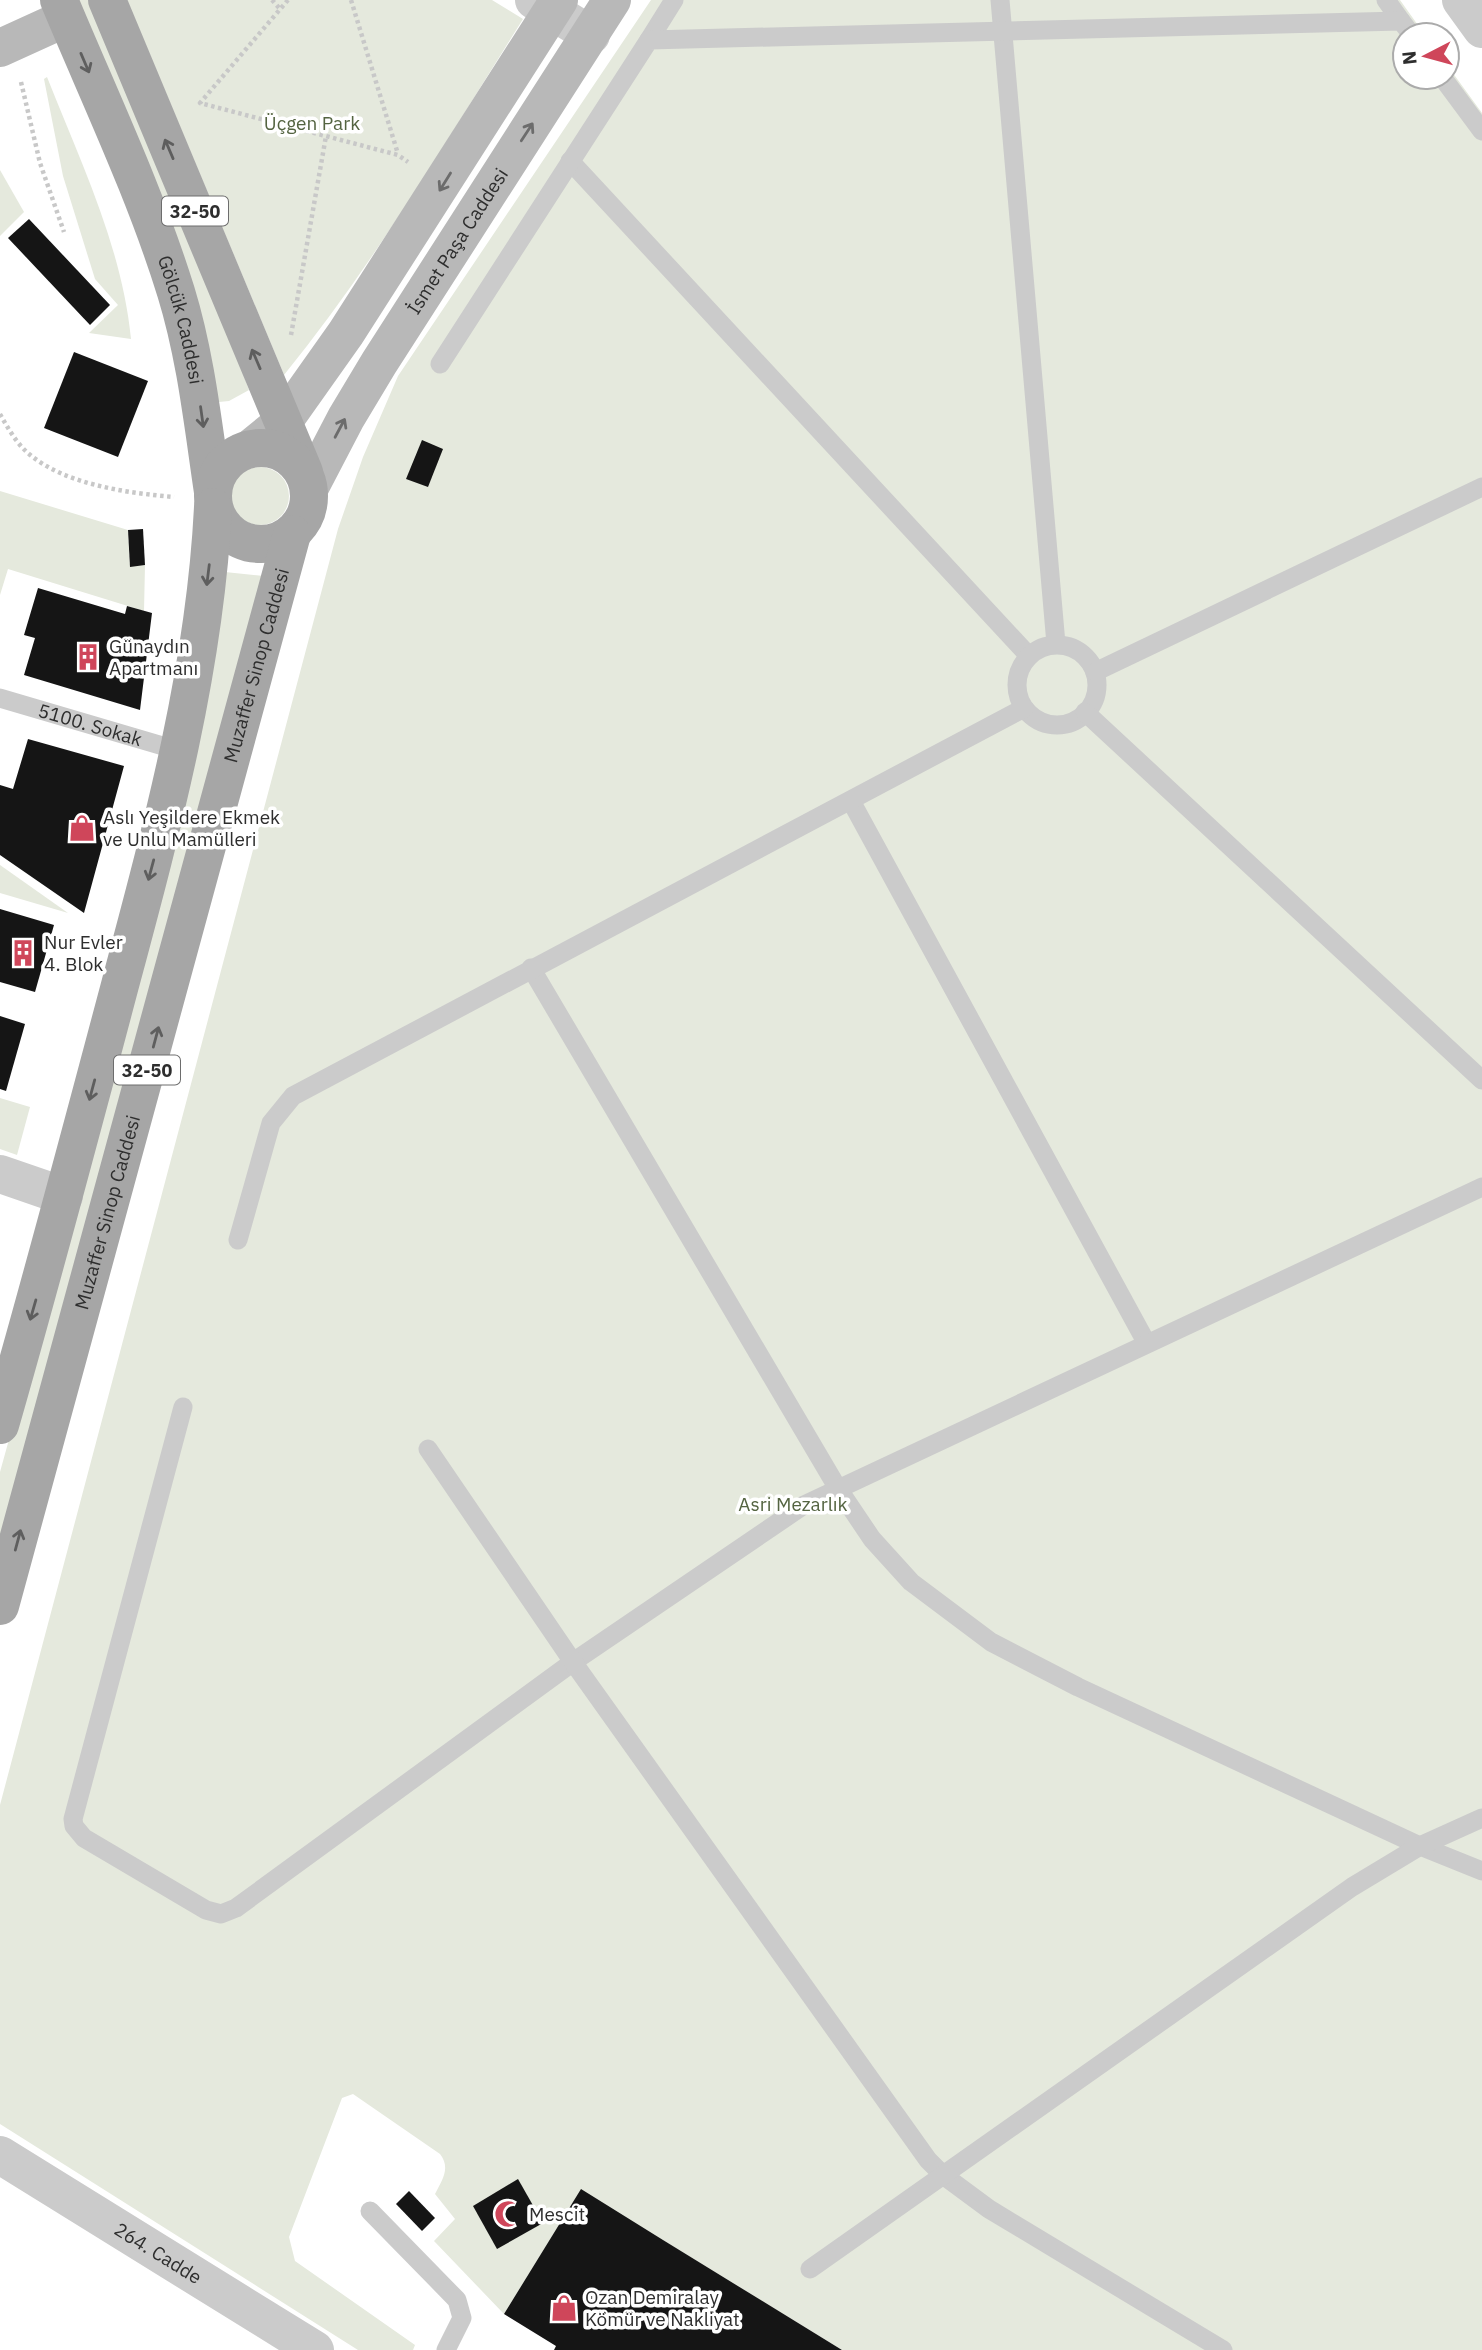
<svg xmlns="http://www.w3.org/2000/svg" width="1482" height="2350" viewBox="0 0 1482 2350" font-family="'IBM Plex Sans',sans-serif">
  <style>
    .green { fill: #e5e9dd }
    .building { fill: #151515 }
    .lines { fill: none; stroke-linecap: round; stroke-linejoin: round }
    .path { stroke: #c8c8c8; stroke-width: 4.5; stroke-dasharray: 3.5 3.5; stroke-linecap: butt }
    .service { stroke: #cbcbcb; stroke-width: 19 }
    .minor { stroke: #cbcbcb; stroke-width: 38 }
    .tertiary { stroke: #cbcbcb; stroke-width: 38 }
    .secondary { stroke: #b8b8b8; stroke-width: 38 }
    .primary { stroke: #a6a6a6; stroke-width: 38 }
    .oneway { stroke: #5e5e5e }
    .oneway2 { stroke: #6c6c6c }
    .labels { text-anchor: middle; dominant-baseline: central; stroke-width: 7; stroke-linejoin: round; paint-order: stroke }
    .shield { fill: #fff; stroke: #6d6d6d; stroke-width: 2 }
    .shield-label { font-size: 18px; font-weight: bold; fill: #2e2e2e }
    .park-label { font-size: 19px; fill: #546441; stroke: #fff }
    .street-label { font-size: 19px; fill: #2e2e2e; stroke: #fff }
    .poi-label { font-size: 19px; fill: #2e2e2e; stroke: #fff; text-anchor: start }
  </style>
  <rect width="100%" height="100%" fill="#fff"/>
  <g class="green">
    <polygon points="75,0 92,0 221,314 249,390 229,401 219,402"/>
    <path d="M127,0H492L523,19C447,140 374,264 284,375Z"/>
    <path d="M651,0H1400L1425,35H1405V77H1447V65L1482,113V2350H842L581,2190L504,2314L434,2241L455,2219L435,2194C442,2180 451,2168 440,2154L353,2094L342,2098L289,2237L295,2261L415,2345L413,2350H358L0,2124V1805L338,529L363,457L398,376Z"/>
    <path d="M47,77C81,163 122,247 131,339L89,333L118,305L95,279L63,176L44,79Z"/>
    <polygon points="0,170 24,212 0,236"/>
    <circle cx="260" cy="496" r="29"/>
    <polygon points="0,491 128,530 130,566 145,565 144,611 8,569 0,595"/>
    <polygon points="225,572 264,576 0,1544 0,1472 163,883"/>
    <polygon points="0,865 68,913 0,893"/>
    <polygon points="0,1098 30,1107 17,1155 0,1149"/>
  </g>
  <g class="building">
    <polygon points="29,219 110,305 90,325 8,238"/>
    <polygon points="74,352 148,381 118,457 44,428"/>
    <polygon points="422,440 443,449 428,487 406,479"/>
    <polygon points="143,529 145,565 130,567 128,530"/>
    <polygon points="38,588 125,614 127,606 152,613 140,710 24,675 35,638 24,635"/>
    <polygon points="28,739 124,766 84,913 0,855 0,785 13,789"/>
    <polygon points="0,909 54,925 35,992 0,982"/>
    <polygon points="0,1016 25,1024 6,1091 0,1089"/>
    <polygon points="518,2179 543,2223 497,2249 473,2206"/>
    <polygon points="581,2189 663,2240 842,2350 554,2350 556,2346 504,2314"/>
    <polygon points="409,2191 435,2218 422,2231 396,2204"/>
  </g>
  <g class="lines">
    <g class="path">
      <polyline points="272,0 280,9"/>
      <polyline points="288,0 200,103 398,155 408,162"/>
      <polyline points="351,0 398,154"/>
      <polyline points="21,82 40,163 64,232"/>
      <polyline points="291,335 326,136"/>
      <path d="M0,414C8,428 16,443 29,454C66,485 128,493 174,497"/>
    </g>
    <g class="service">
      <polyline points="1000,0 1056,644"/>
      <polyline points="1386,0 1401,21"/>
      <polyline points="649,40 674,0"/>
      <polyline points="1442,77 1482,131"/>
      <polyline points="570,161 1029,656"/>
      <polyline points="440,364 649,40 1401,21 1412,35"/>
      <circle cx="1057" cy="685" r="40"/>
      <polyline points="1095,672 1482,487"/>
      <path id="s1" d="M0,698L180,751"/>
      <polyline points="1085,712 1482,1080"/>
      <polyline points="851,801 1146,1342"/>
      <polyline points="531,968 837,1487 872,1539 911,1582 991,1642 1078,1687 1420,1846 1482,1871"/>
      <polyline points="238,1240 271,1123 293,1096 1024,708"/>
      <polyline points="183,1407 73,1819 74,1826 84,1838 206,1910 221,1914 236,1908 573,1662 804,1505 1482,1187"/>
      <polyline points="428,1449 573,1662 928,2160 943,2175 989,2209 1223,2350"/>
      <polyline points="370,2211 457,2300 462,2318 446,2350"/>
      <polyline points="810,2269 1352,1887 1420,1846 1482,1818"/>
    </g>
    <g class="minor">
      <polyline points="534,0 591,35"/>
      <polyline points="0,1174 64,1196"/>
      <path id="s2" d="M0,2155L315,2350"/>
    </g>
    <polyline class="tertiary" points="1461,0 1482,29"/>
    <g class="secondary">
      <polyline points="0,48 66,18"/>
      <polyline points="251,448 283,422 346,333 559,0"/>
      <path id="s3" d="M309,489L346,418L379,363L612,0"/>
    </g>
    <g class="primary">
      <path id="s4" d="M59,0C99,96 145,192 176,292C196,357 203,425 213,492"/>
      <polyline points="107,0 304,472"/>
      <circle cx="261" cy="496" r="48"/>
      <path d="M0,1425C42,1279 81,1132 120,985C162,828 205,670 213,507"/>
      <path id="s5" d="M0,1606L292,534"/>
    </g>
  </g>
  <defs><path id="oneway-shaft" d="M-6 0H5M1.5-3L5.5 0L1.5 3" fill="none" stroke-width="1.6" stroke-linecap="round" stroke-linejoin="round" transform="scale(1.75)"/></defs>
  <g class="oneway">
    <use href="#oneway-shaft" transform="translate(85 63) rotate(67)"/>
    <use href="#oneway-shaft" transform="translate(169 149) rotate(-113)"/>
    <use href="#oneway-shaft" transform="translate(256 359) rotate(-113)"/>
    <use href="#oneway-shaft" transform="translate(202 417) rotate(82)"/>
    <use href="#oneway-shaft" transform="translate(208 575) rotate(97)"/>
    <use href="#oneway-shaft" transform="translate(151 870) rotate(105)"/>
    <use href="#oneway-shaft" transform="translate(156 1037) rotate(-75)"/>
    <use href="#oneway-shaft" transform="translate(92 1090) rotate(105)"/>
    <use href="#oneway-shaft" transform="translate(33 1310) rotate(106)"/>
    <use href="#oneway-shaft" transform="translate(18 1540) rotate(-75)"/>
  </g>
  <g class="oneway2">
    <use href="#oneway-shaft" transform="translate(527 132) rotate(-57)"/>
    <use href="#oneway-shaft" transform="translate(445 182) rotate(122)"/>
    <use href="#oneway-shaft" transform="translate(340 428) rotate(-62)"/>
  </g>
  <defs>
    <symbol id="building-bare" viewBox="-9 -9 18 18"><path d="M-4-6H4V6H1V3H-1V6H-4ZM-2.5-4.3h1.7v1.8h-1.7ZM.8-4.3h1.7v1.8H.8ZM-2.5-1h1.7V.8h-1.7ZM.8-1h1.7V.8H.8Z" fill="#cf465a" stroke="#fff" stroke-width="2.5" paint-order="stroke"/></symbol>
    <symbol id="shop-bare" viewBox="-9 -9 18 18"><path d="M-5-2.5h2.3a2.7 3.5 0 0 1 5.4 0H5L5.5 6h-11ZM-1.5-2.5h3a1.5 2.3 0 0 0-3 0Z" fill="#cf465a" stroke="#fff" stroke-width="2.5" paint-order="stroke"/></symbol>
    <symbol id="mosque-bare" viewBox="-9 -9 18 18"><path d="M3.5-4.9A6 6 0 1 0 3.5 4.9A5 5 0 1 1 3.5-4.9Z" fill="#cf465a" stroke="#fff" stroke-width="2.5" paint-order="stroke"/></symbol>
  </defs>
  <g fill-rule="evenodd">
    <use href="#building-bare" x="69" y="638" width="38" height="38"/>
    <use href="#shop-bare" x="63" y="809" width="38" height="38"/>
    <use href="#building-bare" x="4" y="934" width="38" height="38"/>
    <use href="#mosque-bare" x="489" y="2195" width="38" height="38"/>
    <use href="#shop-bare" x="545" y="2289" width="38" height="38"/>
  </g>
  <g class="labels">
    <g class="shield">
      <rect x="162" y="196.5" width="66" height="29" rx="5"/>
      <rect x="114" y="1055.5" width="66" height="29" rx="5"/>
    </g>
    <g class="shield-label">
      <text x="195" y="211">32-50</text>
      <text x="147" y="1070">32-50</text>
    </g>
    <g class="park-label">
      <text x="312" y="123">Üçgen Park</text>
      <text x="793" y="1504">Asri Mezarlık</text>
    </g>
    <g class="street-label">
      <text stroke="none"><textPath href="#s3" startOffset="289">İsmet Paşa Caddesi</textPath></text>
      <text stroke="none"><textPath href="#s4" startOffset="343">Gölcük Caddesi</textPath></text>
      <text stroke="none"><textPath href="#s5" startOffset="975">Muzaffer Sinop Caddesi</textPath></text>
      <text stroke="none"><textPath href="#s1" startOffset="94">5100. Sokak</textPath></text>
      <text stroke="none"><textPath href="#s5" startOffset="408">Muzaffer Sinop Caddesi</textPath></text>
      <text stroke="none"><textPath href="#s2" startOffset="186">264. Cadde</textPath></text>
    </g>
    <g class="poi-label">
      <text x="109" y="646">Günaydın<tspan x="109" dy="22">Apartmanı</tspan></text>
      <text x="103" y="817">Aslı Yeşildere Ekmek<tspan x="103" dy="22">ve Unlu Mamülleri</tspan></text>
      <text x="44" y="942">Nur Evler<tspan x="44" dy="22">4. Blok</tspan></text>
      <text x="529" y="2214">Mescit</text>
      <text x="585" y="2297">Ozan Demiralay<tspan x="585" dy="22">Kömür ve Nakliyat</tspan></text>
    </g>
  </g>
  <g transform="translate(1426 56) rotate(264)"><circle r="33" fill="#ffffff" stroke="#ababab" stroke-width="2"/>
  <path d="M0-5L12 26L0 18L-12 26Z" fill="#cf465a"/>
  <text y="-10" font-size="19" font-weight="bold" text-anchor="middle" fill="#2e2e2e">N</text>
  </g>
</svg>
